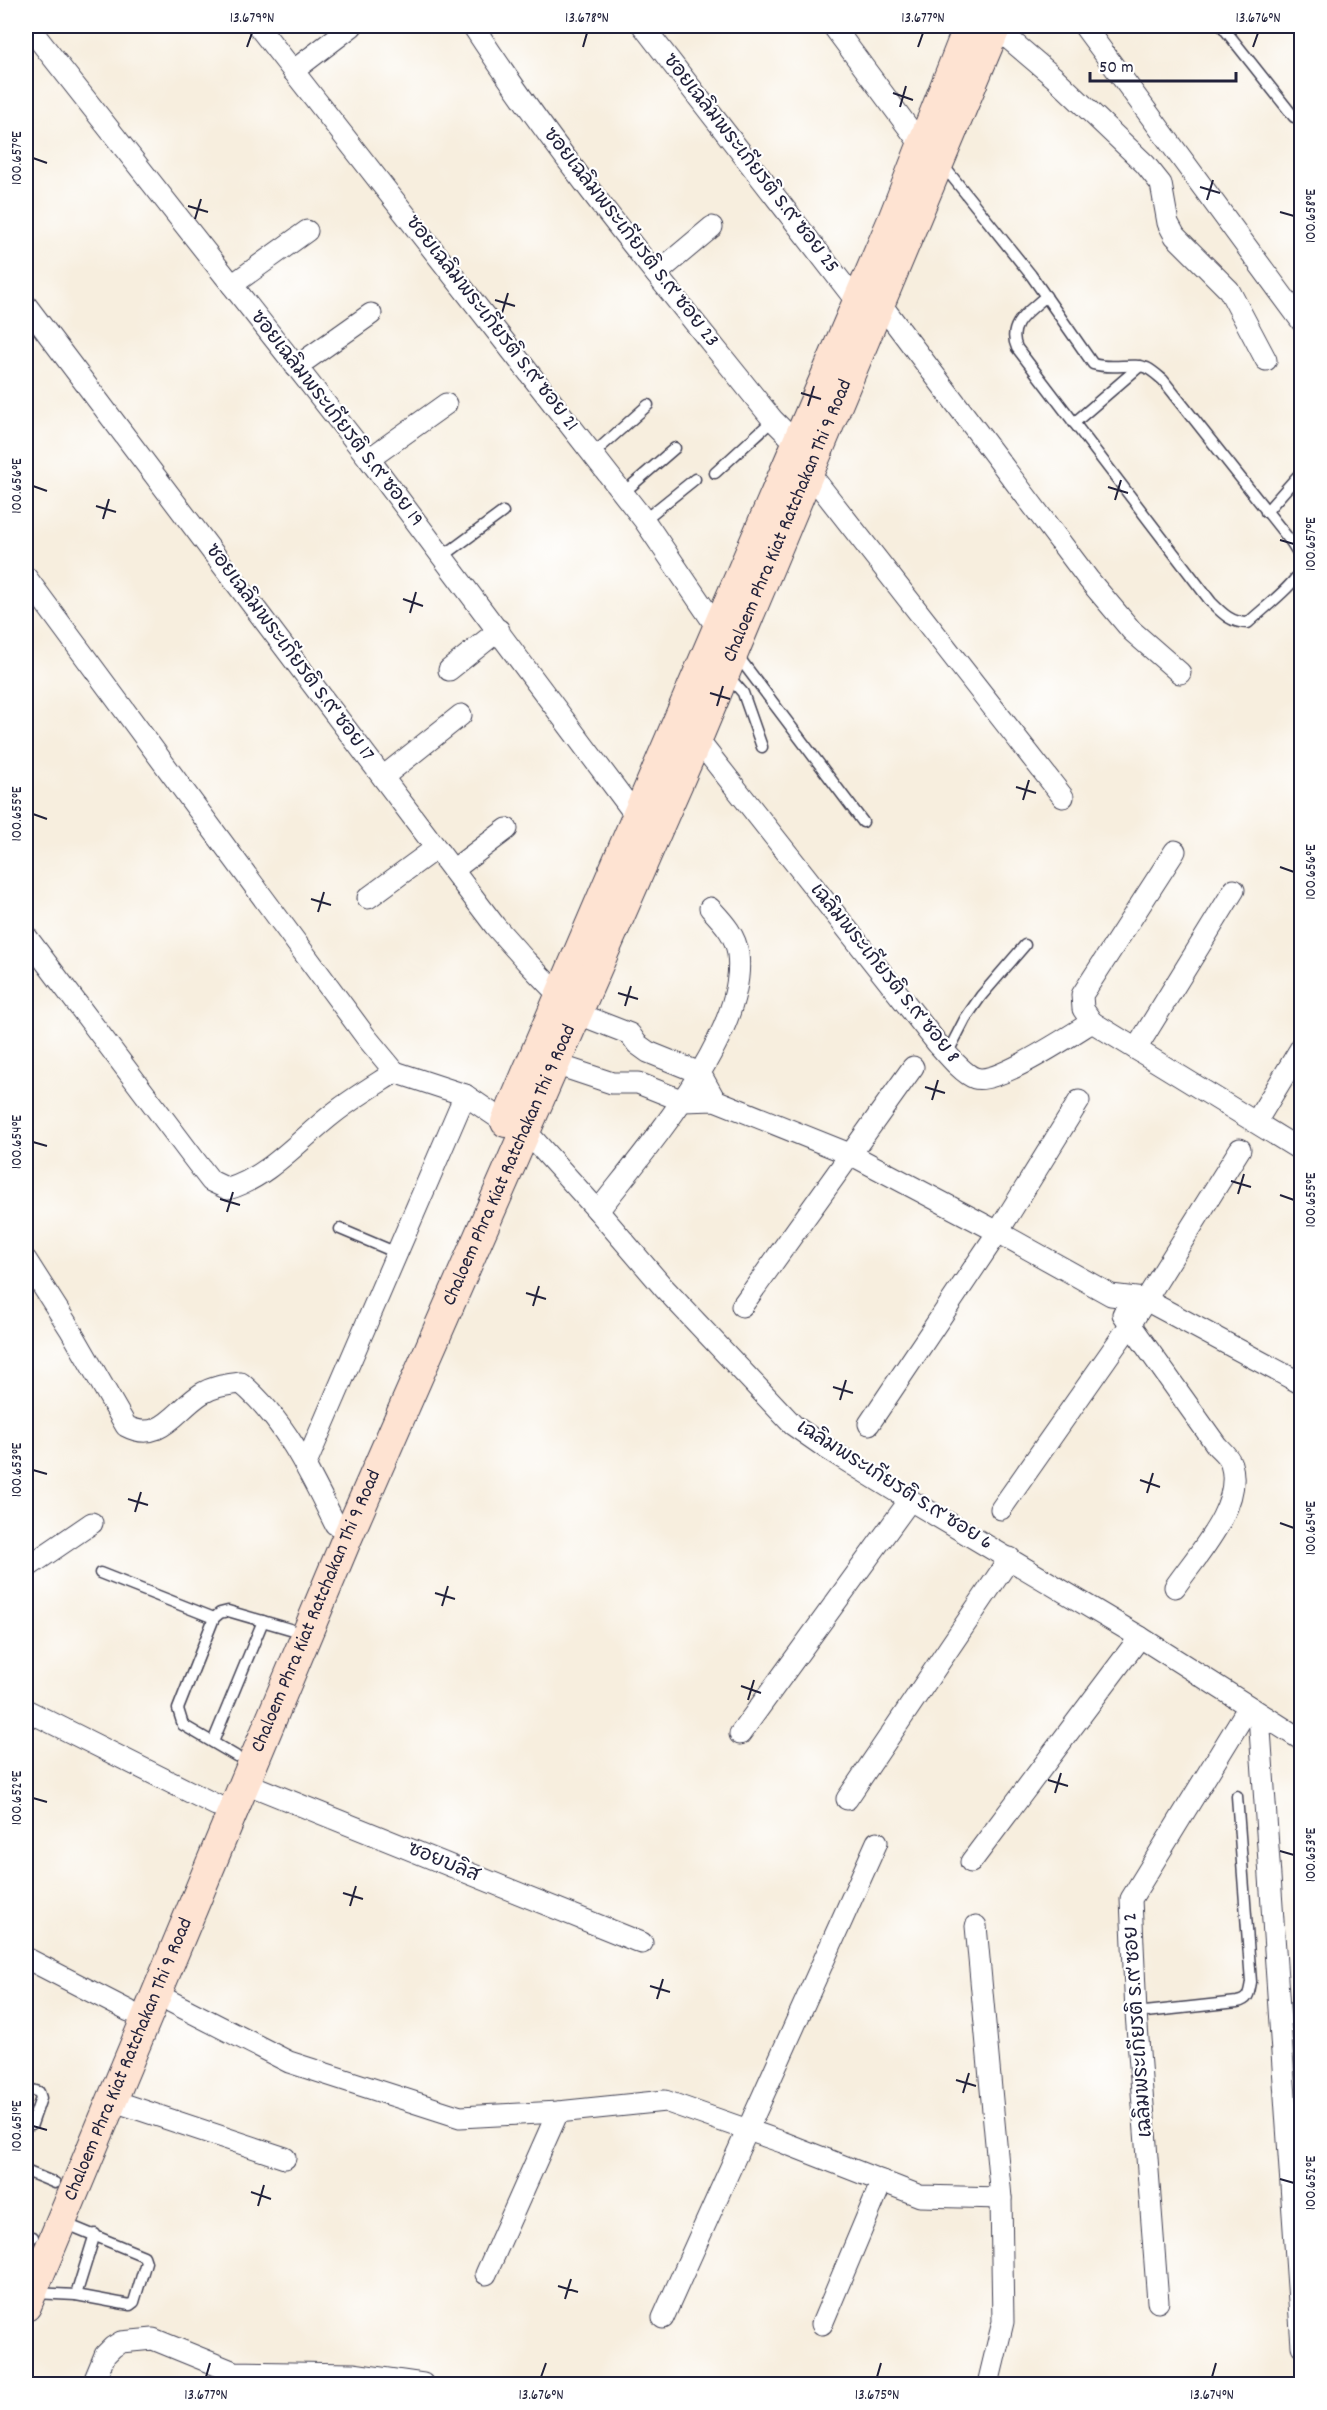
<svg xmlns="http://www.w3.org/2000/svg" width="1327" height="2410" viewBox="0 0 1327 2410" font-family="Dekko,'Playpen Sans Thai',sans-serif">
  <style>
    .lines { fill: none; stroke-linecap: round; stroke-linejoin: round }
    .service-casing { stroke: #424153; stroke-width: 13 }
    .minor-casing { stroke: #424153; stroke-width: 23 }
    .secondary-casing { stroke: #424153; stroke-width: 32 }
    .service { stroke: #fff; stroke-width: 10 }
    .minor { stroke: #fff; stroke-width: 21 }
    .secondary { stroke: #fee3d2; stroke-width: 30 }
    .ticks { fill: none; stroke: #22223b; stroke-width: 2 }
    .labels { text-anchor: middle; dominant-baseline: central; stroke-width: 4.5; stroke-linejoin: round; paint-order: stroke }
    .street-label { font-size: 20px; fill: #22223b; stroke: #fff }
    .neatline { fill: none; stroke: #22223b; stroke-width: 2 }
    .ticks-label { font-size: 15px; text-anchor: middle; fill: #22223b }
  </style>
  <rect width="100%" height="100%" fill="#fff"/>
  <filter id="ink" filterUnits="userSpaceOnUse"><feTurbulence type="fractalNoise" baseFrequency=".0167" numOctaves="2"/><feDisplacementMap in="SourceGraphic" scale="12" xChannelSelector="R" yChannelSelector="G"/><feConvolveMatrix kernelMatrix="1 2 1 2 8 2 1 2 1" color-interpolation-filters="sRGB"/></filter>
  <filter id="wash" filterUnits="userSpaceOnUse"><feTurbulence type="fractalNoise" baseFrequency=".008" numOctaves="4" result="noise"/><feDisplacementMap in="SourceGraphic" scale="24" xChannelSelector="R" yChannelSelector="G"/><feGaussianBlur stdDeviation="1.35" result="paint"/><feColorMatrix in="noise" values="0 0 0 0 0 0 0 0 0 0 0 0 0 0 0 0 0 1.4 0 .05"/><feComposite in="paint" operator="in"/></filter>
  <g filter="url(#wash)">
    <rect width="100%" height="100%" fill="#f7eede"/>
  </g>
  <g filter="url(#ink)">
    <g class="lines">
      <defs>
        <g id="service">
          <polyline points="1222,26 1294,117"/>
          <path d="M942,164L1031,275L1093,364C1112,370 1134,362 1147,368C1153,371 1158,376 1163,380L1292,543L1302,559"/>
          <path d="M1046,296C1030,311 1006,324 1017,348L1211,602C1222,613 1231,623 1248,623C1260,611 1298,583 1302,567"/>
          <polyline points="1074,423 1140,366"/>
          <polyline points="593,454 648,405"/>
          <polyline points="715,473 773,420"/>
          <polyline points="623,493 675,448"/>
          <polyline points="1266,512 1302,471"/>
          <polyline points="644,520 695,479"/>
          <polyline points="442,557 503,512"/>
          <polyline points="737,655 863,822"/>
          <polyline points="727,677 730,678 743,693 762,747"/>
          <polyline points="947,1054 965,1019 981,996 1025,945"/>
          <polyline points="340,1229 397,1253"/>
          <polyline points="100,1573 214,1618"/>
          <polyline points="213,1742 263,1621"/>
          <polyline points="236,1756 183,1725 178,1709 214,1618 220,1613 228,1611 290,1629"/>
          <path d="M1136,2013L1237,2002C1249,2000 1249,1993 1251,1982L1237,1796"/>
          <polyline points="26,2088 39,2092 41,2098 32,2124"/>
          <polyline points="26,2171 55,2183"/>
          <polyline points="26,2238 33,2237"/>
          <polyline points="34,2293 76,2295 130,2305 134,2302 146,2262 144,2256 64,2223"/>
          <polyline points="76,2295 95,2234"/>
        </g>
        <g id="minor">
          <polyline points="28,26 369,459 637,817"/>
          <polyline points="258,26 644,520 718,629"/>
          <path d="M473,26C563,164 670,291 773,420L797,444"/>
          <polyline points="643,26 857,302"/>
          <polyline points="833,26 922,146"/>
          <polyline points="1084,26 1302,322"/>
          <polyline points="995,27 1055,78 1145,164 1161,184 1168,223 1175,236 1229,290 1266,360"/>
          <polyline points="293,71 352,26"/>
          <polyline points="656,274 712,227"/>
          <polyline points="232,285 307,231"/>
          <polyline points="880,303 1089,580 1132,631 1180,673"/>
          <polyline points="26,305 495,926 526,961 576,1013 630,1034 637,1044 648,1052 700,1073 715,1100"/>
          <polyline points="296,367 371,314"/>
          <polyline points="369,459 446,404"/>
          <polyline points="808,471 1063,797"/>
          <path d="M26,577L366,1037L395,1072C375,1085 353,1098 334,1113C300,1139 269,1177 228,1189L211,1181L197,1163L26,936"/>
          <polyline points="449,670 499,630"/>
          <path d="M697,739L937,1043C946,1053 963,1074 975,1078C996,1085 1071,1035 1092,1022L1302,1151"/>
          <polyline points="383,777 461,715"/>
          <polyline points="453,870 507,829"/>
          <polyline points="368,898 436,848"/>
          <polyline points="1092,1022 1083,1009 1082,995 1175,851"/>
          <polyline points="1136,1049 1234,890"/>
          <polyline points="555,1064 612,1083 638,1083 683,1101 715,1100 852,1155 998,1232 1111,1295 1144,1299 1302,1384"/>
          <polyline points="395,1072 465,1095 506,1123 525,1130 598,1211 664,1288 793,1425 826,1448 910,1500 1140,1637 1302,1740"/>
          <polyline points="1256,1122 1302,1046"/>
          <path d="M598,1211C645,1150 748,1034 738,954C736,935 722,921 710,908"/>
          <path d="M26,1260L70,1329L126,1426C160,1444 175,1411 201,1394C213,1386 227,1385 241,1383C285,1420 310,1473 335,1524"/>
          <polyline points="742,1306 913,1067"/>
          <path d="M1123,1314L1217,1446C1222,1451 1229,1457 1231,1464C1244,1505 1197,1555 1175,1587"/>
          <polyline points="869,1424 998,1232 1079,1101"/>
          <polyline points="306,1464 465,1095"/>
          <polyline points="1001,1509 1130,1325 1240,1149"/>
          <polyline points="26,1568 92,1523"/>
          <polyline points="26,1710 216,1805"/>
          <polyline points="1259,1715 1302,2346"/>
          <polyline points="740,1734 910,1500"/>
          <polyline points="243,1782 642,1943"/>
          <polyline points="847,1799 1010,1558"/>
          <polyline points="971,1862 1140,1637"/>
          <polyline points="976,1926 1001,2198 1003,2322 988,2384"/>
          <polyline points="26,1958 129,2011"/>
          <polyline points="156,1994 289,2062 460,2117 558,2112 665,2101 782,2142 920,2196 1001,2198"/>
          <polyline points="111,2100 285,2158"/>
          <polyline points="486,2274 558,2112"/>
          <polyline points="1158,2302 1136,2013 1131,1899 1248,1708"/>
          <polyline points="663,2318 877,1842"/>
          <polyline points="822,2324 882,2181"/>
          <polyline points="93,2384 105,2355 113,2347 121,2342 153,2339 234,2372 353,2374 423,2384"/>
        </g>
        <g id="secondary">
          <polyline points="506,1122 892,222 969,26"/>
          <path id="s1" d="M26,2306L347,1538L697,739L996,26"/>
        </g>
      </defs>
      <use href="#service" class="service-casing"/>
      <use href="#minor" class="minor-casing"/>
      <use href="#secondary" class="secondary-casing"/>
      <use href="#service" class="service"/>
      <use href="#minor" class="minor"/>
      <use href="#secondary" class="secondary"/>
    </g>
  </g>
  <path class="ticks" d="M247,47L252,33M583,47L587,33M918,47L923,33M1253,47L1258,33M893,93L913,100M900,107L906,86M33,158L47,163M1200,187L1220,193M1207,200L1213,180M188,206L208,212M1280,212L1294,216M195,219L201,199M495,300L515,306M502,313L508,293M801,393L821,399M808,406L814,386M33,486L47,491M1108,487L1128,493M1115,500L1121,480M96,506L116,512M103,519L109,499M1280,540L1294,544M403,599L423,606M410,613L416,592M710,693L730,699M717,706L723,686M1016,787L1036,793M1023,800L1029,780M33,814L47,819M1280,867L1294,872M311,899L331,905M318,912L324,892M618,993L638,999M625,1006L631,986M925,1087L945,1093M932,1100L938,1080M33,1142L47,1146M1231,1181L1251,1187M1238,1194L1244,1174M1280,1195L1294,1200M220,1199L240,1205M227,1212L233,1192M526,1293L546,1299M533,1306L539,1286M833,1387L853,1393M840,1400L846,1380M33,1470L47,1474M1140,1480L1160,1487M1147,1493L1153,1473M128,1499L148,1505M135,1512L141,1492M1280,1523L1294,1528M435,1593L455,1599M442,1606L448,1586M741,1686L761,1693M748,1700L754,1680M1048,1780L1068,1786M1055,1793L1061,1773M33,1798L47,1802M1280,1851L1294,1855M343,1893L363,1899M350,1906L356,1886M650,1986L670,1992M657,1999L663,1979M956,2080L976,2086M963,2093L969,2073M33,2126L47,2130M1280,2179L1294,2183M251,2192L271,2199M258,2206L264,2185M558,2286L578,2292M565,2299L571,2279M206,2377L210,2363M541,2377L546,2363M877,2377L881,2363M1212,2377L1216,2363"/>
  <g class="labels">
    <g class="street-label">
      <text transform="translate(750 164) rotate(52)">ซอยเฉลิมพระเกียรติ ร.๙ ซอย 25</text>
      <text transform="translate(630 238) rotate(52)">ซอยเฉลิมพระเกียรติ ร.๙ ซอย 23</text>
      <text transform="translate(491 324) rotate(52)">ซอยเฉลิมพระเกียรติ ร.๙ ซอย 21</text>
      <text transform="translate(336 419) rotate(52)">ซอยเฉลิมพระเกียรติ ร.๙ ซอย 19</text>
      <text stroke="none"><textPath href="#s1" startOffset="1941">Chaloem Phra Kiat Ratchakan Thi 9 Road</textPath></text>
      <text transform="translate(289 653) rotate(53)">ซอยเฉลิมพระเกียรติ ร.๙ ซอย 17</text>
      <text transform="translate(884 974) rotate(51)">เฉลิมพระเกียรติ ร.๙ ซอย 8</text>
      <text stroke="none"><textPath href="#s1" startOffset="1239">Chaloem Phra Kiat Ratchakan Thi 9 Road</textPath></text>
      <text transform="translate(894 1486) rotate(32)">เฉลิมพระเกียรติ ร.๙ ซอย 6</text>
      <text stroke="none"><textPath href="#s1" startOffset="753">Chaloem Phra Kiat Ratchakan Thi 9 Road</textPath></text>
      <text transform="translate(443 1863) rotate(22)">ซอยบลิส</text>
      <text transform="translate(1139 2025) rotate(-94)">เฉลิมพระเกียรติ ร.๙ ซอย 2</text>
      <text stroke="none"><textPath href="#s1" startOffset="267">Chaloem Phra Kiat Ratchakan Thi 9 Road</textPath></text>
    </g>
  </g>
  <rect width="1327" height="2410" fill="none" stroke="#fff" stroke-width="66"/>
  <path d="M1090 72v9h146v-9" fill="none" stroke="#22223b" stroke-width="3"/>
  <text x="1099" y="72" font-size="18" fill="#22223b" stroke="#ffffff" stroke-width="4.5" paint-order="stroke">50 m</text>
  <rect x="33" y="33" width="1261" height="2344" class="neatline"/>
  <g class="ticks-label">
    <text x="252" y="22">13.679°N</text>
    <text x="587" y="22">13.678°N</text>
    <text x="923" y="22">13.677°N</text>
    <text x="1258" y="22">13.676°N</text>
    <text transform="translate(16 158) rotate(-90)" y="5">100.657°E</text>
    <text transform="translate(1310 216) rotate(-90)" y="5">100.658°E</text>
    <text transform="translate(16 486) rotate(-90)" y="5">100.656°E</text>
    <text transform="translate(1310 544) rotate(-90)" y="5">100.657°E</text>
    <text transform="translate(16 814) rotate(-90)" y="5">100.655°E</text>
    <text transform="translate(1310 872) rotate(-90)" y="5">100.656°E</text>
    <text transform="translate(16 1142) rotate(-90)" y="5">100.654°E</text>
    <text transform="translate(1310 1200) rotate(-90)" y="5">100.655°E</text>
    <text transform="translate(16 1470) rotate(-90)" y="5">100.653°E</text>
    <text transform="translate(1310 1528) rotate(-90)" y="5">100.654°E</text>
    <text transform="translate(16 1798) rotate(-90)" y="5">100.652°E</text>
    <text transform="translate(1310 1855) rotate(-90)" y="5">100.653°E</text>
    <text transform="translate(16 2126) rotate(-90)" y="5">100.651°E</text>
    <text transform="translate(1310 2183) rotate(-90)" y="5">100.652°E</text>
    <text x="206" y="2399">13.677°N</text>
    <text x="541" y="2399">13.676°N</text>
    <text x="877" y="2399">13.675°N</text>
    <text x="1212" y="2399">13.674°N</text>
  </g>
</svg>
